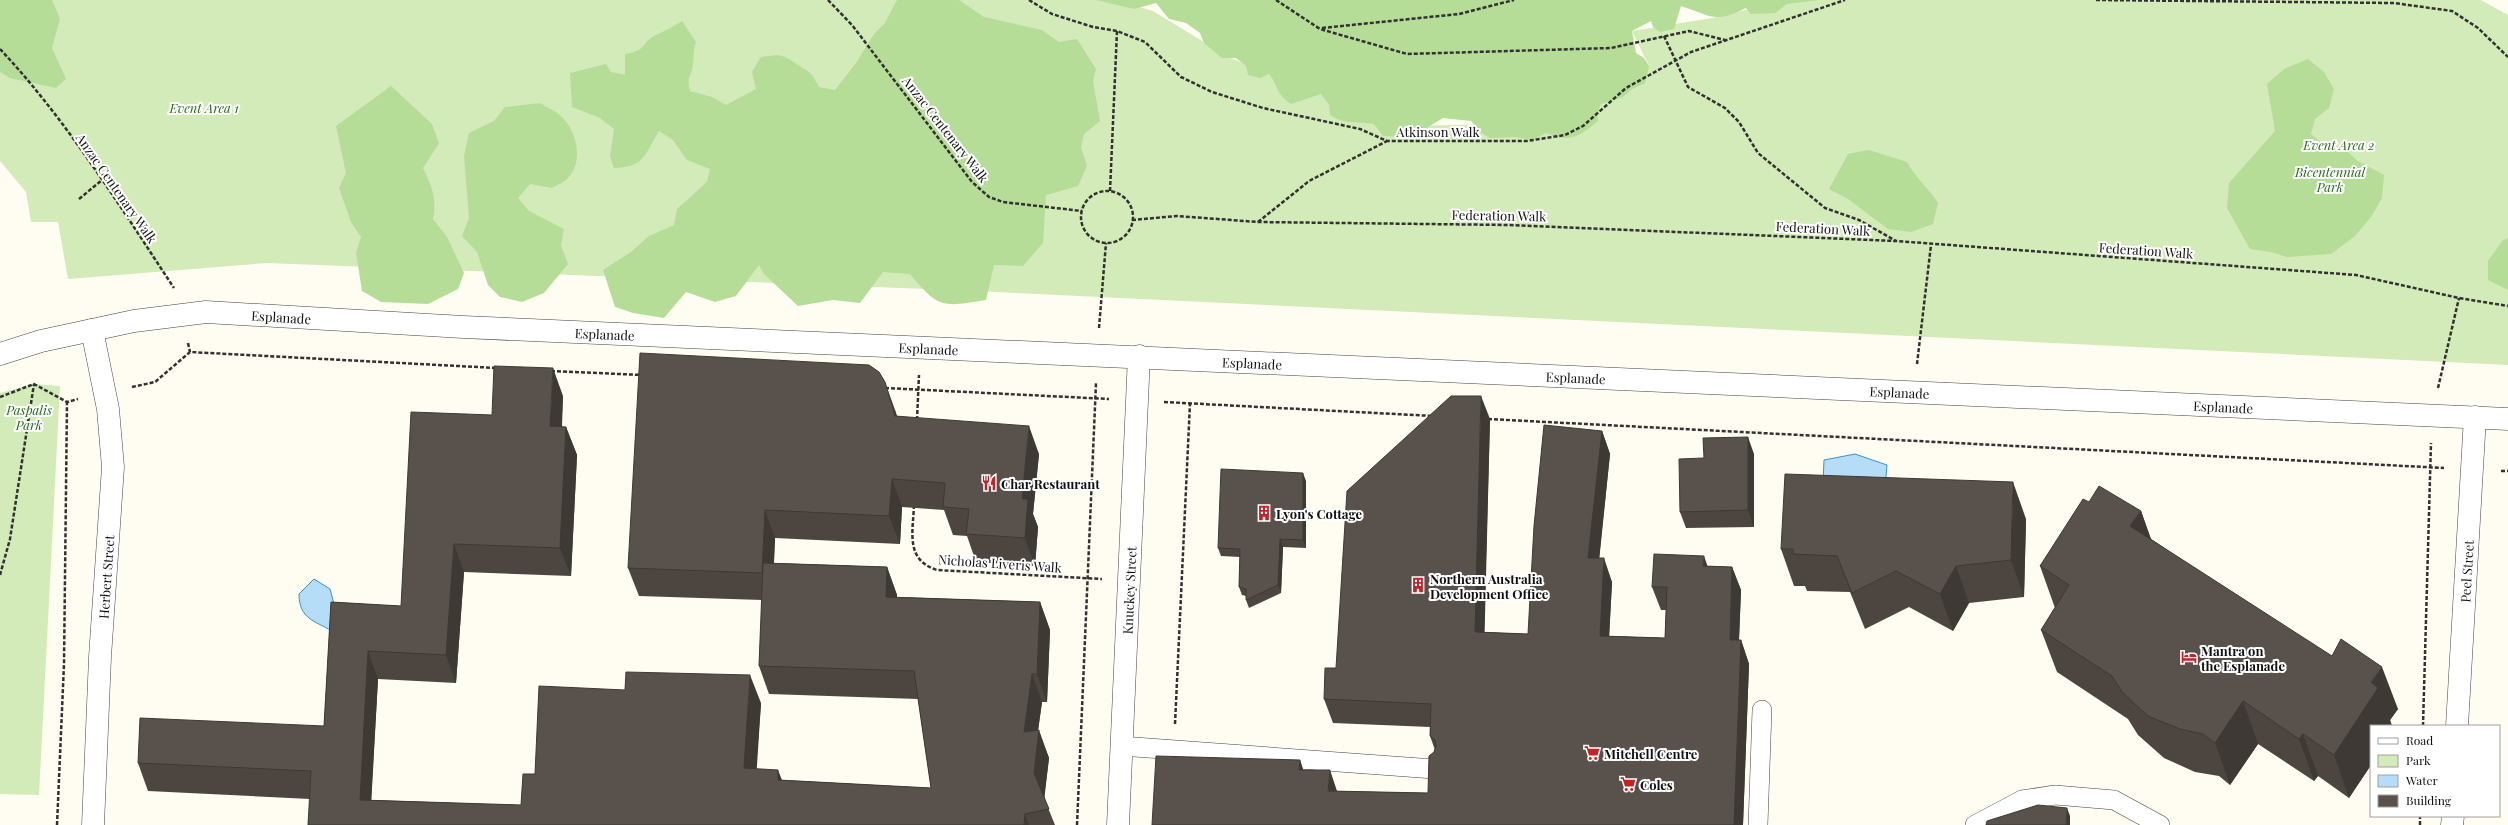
<svg xmlns="http://www.w3.org/2000/svg" width="2508" height="825" viewBox="0 0 2508 825" font-family="'Playfair Display',serif">
  <style>
    .green { fill: #d2ebb9 }
    .forest { fill: #b5dd98 }
    .water { fill: #b5ddf8; stroke: #3991d2 }
    .lines { fill: none; stroke-linecap: round; stroke-linejoin: round }
    .lane-casing { stroke: #424242; stroke-width: 20 }
    .street-casing { stroke: #424242; stroke-width: 23 }
    .path { stroke: #313131; stroke-width: 2.5; stroke-dasharray: 4 2; stroke-linecap: butt }
    .lane { stroke: #fff; stroke-width: 19 }
    .street { stroke: #fff; stroke-width: 22 }
    .wall { fill: #4d4640 }
    .shaded-wall { fill: #3e3934 }
    .building { fill: #59514b; stroke: #3e3934 }
    .labels { text-anchor: middle; dominant-baseline: central; stroke-width: 4; stroke-linejoin: round; paint-order: stroke }
    .park-label { font-size: 13px; font-style: italic; fill: #2b6a1d; stroke: #fff }
    .street-label { font-size: 13px; fill: #0f0f0f; stroke: #fff }
    .poi-label { font-size: 13px; font-weight: bold; fill: #0f0f0f; stroke: #fff; text-anchor: start }
  </style>
  <rect width="100%" height="100%" fill="#fffdf2"/>
  <g class="green">
    <polygon points="0,0 1116,0 1153,11 1230,58 1409,126 1576,122 1649,66 1632,31 1712,18 1786,0 2481,0 2508,15 2508,365 977,291 267,263 68,279 58,222 31,222 26,192 0,161"/>
    <polygon points="34,384 60,386 39,795 0,794 0,393"/>
  </g>
  <g class="forest">
    <polygon points="0,0 52,0 60,19 52,48 66,79 56,88 10,78 0,72"/>
    <path d="M897,0H959L984,17L1042,30L1059,42L1077,39L1096,69L1093,81L1100,121L1084,134L1081,147L1087,166L1078,186L1046,195L1043,243L1023,266L994,265L986,300C942,307 939,309 910,274L883,272L860,303L833,300L798,306L764,274L759,265L736,296L715,302L686,292L664,318L633,313L615,307L603,270L631,252L649,236L674,225L677,209L707,182L710,169L687,160L673,140L659,131C645,154 645,167 614,168L610,156L614,129L600,118L572,107L570,73L606,64L611,72L625,75V54C648,50 640,44 654,36C664,31 673,27 682,21L696,42C693,50 694,55 693,64C692,76 686,77 690,91L712,97L726,105L756,89L752,72L761,57C781,54 782,54 798,65C812,74 811,72 819,87L835,90L856,63L874,34L885,23Z"/>
    <path d="M1096,0H1819L1787,4L1775,13L1751,14L1746,8C1714,24 1712,16 1681,6L1674,29L1660,32L1653,27L1651,21L1632,31L1636,53L1644,58L1649,66L1645,83L1631,90L1623,97L1601,104L1597,114L1598,121C1578,137 1571,143 1546,133L1533,140L1515,137L1490,138L1480,132L1471,121L1443,118L1418,133L1405,137L1383,136L1374,124C1355,121 1346,125 1330,115L1329,105L1321,94L1291,104C1276,94 1279,87 1269,74L1260,78L1248,75L1246,66L1236,58H1222L1204,43L1200,33L1186,23L1169,19L1156,3L1134,9Z"/>
    <polygon points="2308,59 2324,72 2334,89 2329,108 2315,119 2311,134 2322,143 2342,147 2358,161 2384,175 2382,198 2371,217 2355,236 2331,254 2287,257 2271,252 2250,249 2227,208 2229,183 2275,131 2267,84 2284,69"/>
    <path d="M391,86L432,124L439,143L423,168C432,186 437,199 433,219L447,237L464,273L458,289L428,304L381,302L362,291L356,253L361,237L351,222L339,188L346,173L336,126Z"/>
    <path d="M540,103C546,107 556,111 561,116C577,131 584,161 568,178C565,182 557,185 552,188L530,184L518,198L529,211L564,229L561,246L568,264L544,293L522,302L500,297L488,285L477,252L462,236L469,218L464,156L469,133L494,121L505,107Z"/>
    <path d="M1869,150L1907,162C1916,179 1928,187 1938,203L1933,224L1911,232L1888,229L1848,199L1829,189L1848,154Z"/>
    <polygon points="2508,238 2508,290 2488,280 2488,261 2503,240"/>
  </g>
  <g class="water">
    <polygon points="1855,454 1887,465 1885,488 1823,484 1824,460"/>
    <path d="M314,579L330,589L335,608L332,631C315,621 299,619 299,594Z"/>
  </g>
  <g class="lines">
    <defs>
      <g id="lane">
        <polyline points="1121,746 1434,769"/>
        <polyline points="1758,825 1762,710"/>
        <polyline points="1975,825 2022,800 2055,795 2114,800 2160,825"/>
      </g>
      <g id="street">
        <polyline points="92,330 108,409 113,467 100,657 93,825"/>
        <path id="s1" d="M0,354L41,341L134,321L206,312L463,327L2508,419"/>
        <path id="s2" d="M2457,726L2475,417"/>
        <path id="s3" d="M1118,825L1139,356"/>
        <polyline points="2452,825 2453,816"/>
      </g>
    </defs>
    <use href="#lane" class="lane-casing"/>
    <use href="#street" class="street-casing"/>
    <g class="path">
      <polyline points="828,0 852,25 972,182 989,197 1003,202 1082,211"/>
      <polyline points="1029,0 1052,14 1093,27 1117,31 1145,42 1181,77 1212,92 1263,108 1360,129 1387,141 1527,141 1565,135 1583,126 1626,88 1691,52 1845,0"/>
      <polyline points="1276,0 1320,29 1407,54 1611,48 1689,31 1725,40"/>
      <polyline points="2096,0 2394,3 2452,11 2478,28 2508,57"/>
      <polyline points="1322,28 1459,14 1514,0"/>
      <polyline points="1664,36 1688,87 1725,108 1739,122 1758,153 1825,208 1859,220 1896,241"/>
      <path d="M0,49C66,119 121,208 174,288"/>
      <polyline points="1110,191 1117,31"/>
      <circle cx="1107" cy="217" r="26"/>
      <polyline points="79,199 102,180"/>
      <polyline points="1132,220 1177,216 1258,222 1509,225 1896,241 2356,275 2459,298 2508,306"/>
      <polyline points="1258,222 1309,181 1387,141"/>
      <polyline points="1099,328 1106,243"/>
      <polyline points="188,343 190,352"/>
      <polyline points="1917,364 1931,245"/>
      <polyline points="551,371 642,375"/>
      <polyline points="132,387 155,382 190,352 496,368"/>
      <polyline points="885,388 1109,399"/>
      <polyline points="2438,388 2459,298"/>
      <polyline points="0,397 34,384 67,402 78,399"/>
      <polyline points="1164,402 1433,416"/>
      <polyline points="1488,419 2444,468"/>
      <polyline points="917,420 919,375"/>
      <polyline points="2501,471 2508,471"/>
      <path d="M914,505C913,532 905,560 937,570L1102,579"/>
      <polyline points="0,575 10,539 34,384"/>
      <polyline points="1175,724 1190,403"/>
      <polyline points="2423,726 2431,443"/>
      <polyline points="57,825 64,664 67,402"/>
      <polyline points="1077,825 1096,383"/>
      <polyline points="2420,825 2420,816"/>
    </g>
    <use href="#lane" class="lane"/>
    <use href="#street" class="street"/>
  </g>
  <g class="wall">
    <polygon points="563,396 562,427 566,427 577,455 571,576 464,572 456,683 378,679 371,800 521,805 535,774 761,703 756,769 782,780 931,788 918,699 769,694 759,666 762,600 639,596 628,568 895,410 897,416 1039,454 1033,514 1038,527 1035,566 976,562 967,536 953,535 944,510 902,507 900,544 775,538 774,563 887,567 897,595 897,597 1040,602 1050,630 1047,702 1042,702 1038,730 1049,758 1044,798 1055,825 308,825 310,799 148,791 138,763 324,726 331,602 401,606"/>
    <polygon points="1490,419 1484,632 1528,634 1602,431 1610,454 1599,558 1612,582 1609,636 1665,638 1666,610 1661,610 1652,587 1707,566 1732,567 1741,590 1739,640 1741,640 1749,664 1743,825 1152,825 1300,760 1303,770 1337,791 1428,793 1435,750 1430,736 1430,727 1333,723 1324,699 1336,668"/>
    <polygon points="1754,454 1754,527 1686,528 1680,512 1704,458"/>
    <polygon points="1306,481 1306,548 1283,547 1281,593 1249,608 1246,600 1246,596 1242,595 1239,587 1240,557 1221,556 1218,548"/>
    <polygon points="2089,502 2141,511 2151,539 2398,709 2390,720 2392,726 2371,726 2371,765 2349,798 2318,776 2314,781 2258,744 2230,785 2219,776 2195,772 2164,758 2138,735 2128,719 2057,672 2041,630 2055,608 2040,566"/>
    <polygon points="2026,519 2024,597 1969,603 1953,631 1909,607 1865,629 1850,592 1807,591 1805,586 1794,586 1781,549"/>
  </g>
  <g class="shaded-wall">
    <polygon points="553,368 563,396 560,454 550,426"/>
    <polygon points="885,382 895,410 905,444 895,416"/>
    <polygon points="1481,396 1490,419 1484,656 1475,632"/>
    <polygon points="1029,426 1039,454 1033,514 1038,527 1035,566 1025,538 1022,499"/>
    <polygon points="566,427 577,455 571,576 560,548"/>
    <polygon points="1602,431 1610,454 1597,581 1588,558"/>
    <polygon points="1748,437 1754,454 1754,527 1748,510"/>
    <polygon points="1303,473 1306,481 1306,548 1303,540"/>
    <polygon points="892,479 902,507 900,544 889,516"/>
    <polygon points="2013,482 2026,519 2024,597 2011,560"/>
    <polygon points="765,510 775,538 772,601 762,573"/>
    <polygon points="2141,511 2156,554 2130,526"/>
    <polygon points="1280,539 1283,547 1281,593 1278,585"/>
    <polygon points="454,544 464,572 456,683 446,655"/>
    <polygon points="1704,556 1712,579 1703,566"/>
    <polygon points="1604,558 1612,582 1608,659 1600,636"/>
    <polygon points="1956,566 1969,603 1953,631 1940,594"/>
    <polygon points="887,567 897,595 896,624 886,597"/>
    <polygon points="1732,567 1741,590 1738,664 1730,640"/>
    <polygon points="1040,602 1050,630 1047,702 1037,674"/>
    <polygon points="1741,640 1749,664 1743,825 1734,825"/>
    <polygon points="368,651 378,679 370,825 360,800"/>
    <polygon points="2382,667 2398,709 2390,720 2392,726 2371,726 2371,765 2349,798 2334,755 2371,682"/>
    <polygon points="1032,674 1042,702 1034,760 1024,732"/>
    <polygon points="750,675 761,703 755,796 744,768"/>
    <polygon points="2243,701 2258,744 2230,785 2215,743"/>
    <polygon points="1039,730 1049,758 1044,801 1034,773"/>
    <polygon points="2303,734 2318,776 2314,781 2299,739"/>
    <polygon points="1300,760 1308,784 1299,770"/>
    <polygon points="778,770 789,798 778,780"/>
    <polygon points="1330,770 1338,794 1328,791"/>
    <polygon points="2067,808 2070,816 2070,825 2066,825"/>
    <polygon points="1025,814 1029,825 1024,825"/>
  </g>
  <g class="building">
    <polygon points="640,353 869,365 879,372 885,382 895,416 1029,426 1022,499 1028,499 1025,538 966,534 969,509 943,507 945,483 892,479 889,516 765,510 762,573 628,568"/>
    <polygon points="494,366 553,368 550,426 566,427 560,548 454,544 446,655 368,651 360,800 521,805 523,774 535,774 539,686 625,690 626,672 750,675 744,768 778,770 778,780 931,788 914,671 759,666 763,563 887,567 886,597 1040,602 1037,674 1032,674 1024,732 1039,730 1034,773 1049,809 1025,814 1024,825 308,825 311,771 138,763 140,718 324,726 331,602 401,606 411,412 492,415"/>
    <polygon points="1451,396 1481,396 1475,632 1528,634 1534,526 1544,425 1602,431 1588,558 1604,558 1600,636 1665,638 1667,587 1652,587 1654,554 1704,556 1703,566 1732,567 1730,640 1741,640 1734,825 1152,825 1156,756 1300,760 1299,770 1330,770 1328,791 1428,793 1429,756 1434,752 1436,746 1435,740 1430,736 1431,704 1324,699 1325,668 1336,668 1347,491"/>
    <polygon points="1748,437 1748,510 1680,512 1679,459 1704,458 1703,438"/>
    <polygon points="1221,469 1303,473 1303,540 1280,539 1278,585 1246,600 1246,589 1239,587 1240,549 1218,548"/>
    <polygon points="1785,474 2013,482 2011,560 1956,566 1940,594 1896,571 1852,593 1837,556 1793,554 1793,549 1781,549"/>
    <polygon points="2099,486 2141,511 2130,526 2332,656 2341,639 2382,667 2371,682 2378,688 2334,755 2303,734 2299,739 2243,701 2215,743 2203,734 2180,729 2148,716 2122,692 2112,676 2041,630 2069,585 2040,566 2083,499 2089,502"/>
    <polygon points="2038,805 2067,808 2066,825 1986,825 1987,821"/>
  </g>
  <defs>
    <symbol id="restaurant-bare" viewBox="-9 -9 18 18"><path d="M-5-6h1v4h1v-4h1v4h1v-4h1v5L-1.5 .5V6h-2V.5L-5-1ZM5-6V6H3V1.5H1.5Q1.5-4 5-6Z" fill="#c52226" stroke="#fff" stroke-width="2.5" paint-order="stroke"/></symbol>
    <symbol id="building-bare" viewBox="-9 -9 18 18"><path d="M-4-6H4V6H1V3H-1V6H-4ZM-2.5-4.3h1.7v1.8h-1.7ZM.8-4.3h1.7v1.8H.8ZM-2.5-1h1.7V.8h-1.7ZM.8-1h1.7V.8H.8Z" fill="#c52226" stroke="#fff" stroke-width="2.5" paint-order="stroke"/></symbol>
    <symbol id="hotel-bare" viewBox="-9 -9 18 18"><path d="M-6-4.5h1.5V1H6V5H4.5V3h-9V5H-6ZM-4 0a1.8 1.8 0 1 1 3.6 0ZM.5 0V-2.5h3Q6-2.5 6 0Z" fill="#c52226" stroke="#fff" stroke-width="2.5" paint-order="stroke"/></symbol>
    <symbol id="supermarket-bare" viewBox="-9 -9 18 18"><path d="M-6-5.5h2.5l.6 2H6L4.5 2H-2.5L-4.4-4H-6ZM-1.5 3.2a1.3 1.3 0 1 0 .1 0ZM3 3.2a1.3 1.3 0 1 0 .1 0Z" fill="#c52226" stroke="#fff" stroke-width="2.5" paint-order="stroke"/></symbol>
  </defs>
  <g fill-rule="evenodd">
    <use href="#restaurant-bare" x="978" y="472" width="22" height="22"/>
    <use href="#building-bare" x="1253" y="502" width="22" height="22"/>
    <use href="#building-bare" x="1407" y="574" width="22" height="22"/>
    <use href="#hotel-bare" x="2178" y="646" width="22" height="22"/>
    <use href="#supermarket-bare" x="1581" y="742" width="22" height="22"/>
    <use href="#supermarket-bare" x="1617" y="773" width="22" height="22"/>
  </g>
  <g class="labels">
    <g class="park-label">
      <text x="204" y="107">Event Area 1</text>
      <text x="2339" y="144">Event Area 2</text>
      <text x="2330" y="171">Bicentennial<tspan x="2330" dy="15">Park</tspan></text>
      <text x="29" y="409">Paspalis<tspan x="29" dy="15">Park</tspan></text>
    </g>
    <g class="street-label">
      <text transform="translate(946 129) rotate(52)">Anzac Centenary Walk</text>
      <text x="1438" y="131">Atkinson Walk</text>
      <text transform="translate(117 188) rotate(55)">Anzac Centenary Walk</text>
      <text transform="translate(1499 215) rotate(1)">Federation Walk</text>
      <text transform="translate(1823 228) rotate(3)">Federation Walk</text>
      <text transform="translate(2146 250) rotate(4)">Federation Walk</text>
      <text stroke="none"><textPath href="#s1" startOffset="286">Esplanade</textPath></text>
      <text stroke="none"><textPath href="#s1" startOffset="610">Esplanade</textPath></text>
      <text stroke="none"><textPath href="#s1" startOffset="934">Esplanade</textPath></text>
      <text stroke="none"><textPath href="#s1" startOffset="1258">Esplanade</textPath></text>
      <text stroke="none"><textPath href="#s1" startOffset="1582">Esplanade</textPath></text>
      <text stroke="none"><textPath href="#s1" startOffset="1906">Esplanade</textPath></text>
      <text stroke="none"><textPath href="#s1" startOffset="2230">Esplanade</textPath></text>
      <text transform="translate(1000 563) rotate(4)">Nicholas Liveris Walk</text>
      <text stroke="none"><textPath href="#s2" startOffset="155">Peel Street</textPath></text>
      <text transform="translate(106 577) rotate(-86)">Herbert Street</text>
      <text stroke="none"><textPath href="#s3" startOffset="235">Knuckey Street</textPath></text>
    </g>
    <g class="poi-label">
      <text x="1001" y="483">Char Restaurant</text>
      <text x="1276" y="513">Lyon's Cottage</text>
      <text x="1430" y="578">Northern Australia<tspan x="1430" dy="15">Development Office</tspan></text>
      <text x="2201" y="650">Mantra on<tspan x="2201" dy="15">the Esplanade</tspan></text>
      <text x="1604" y="753">Mitchell Centre</text>
      <text x="1640" y="784">Coles</text>
    </g>
  </g>
  <rect x="2370" y="725" width="130" height="92" fill="#ffffff" stroke="#9f9f9f"/>
  <rect x="2378" y="738" width="20" height="6" fill="#ffffff" stroke="#9f9f9f"/>
  <text x="2406" y="745" font-size="12" fill="#0f0f0f">Road</text>
  <rect x="2378" y="755" width="20" height="12" fill="#d2ebb9" stroke="#9f9f9f"/>
  <text x="2406" y="765" font-size="12" fill="#0f0f0f">Park</text>
  <rect x="2378" y="775" width="20" height="12" fill="#b5ddf8" stroke="#9f9f9f"/>
  <text x="2406" y="785" font-size="12" fill="#0f0f0f">Water</text>
  <rect x="2378" y="795" width="20" height="12" fill="#59514b" stroke="#9f9f9f"/>
  <text x="2406" y="805" font-size="12" fill="#0f0f0f">Building</text>
</svg>
